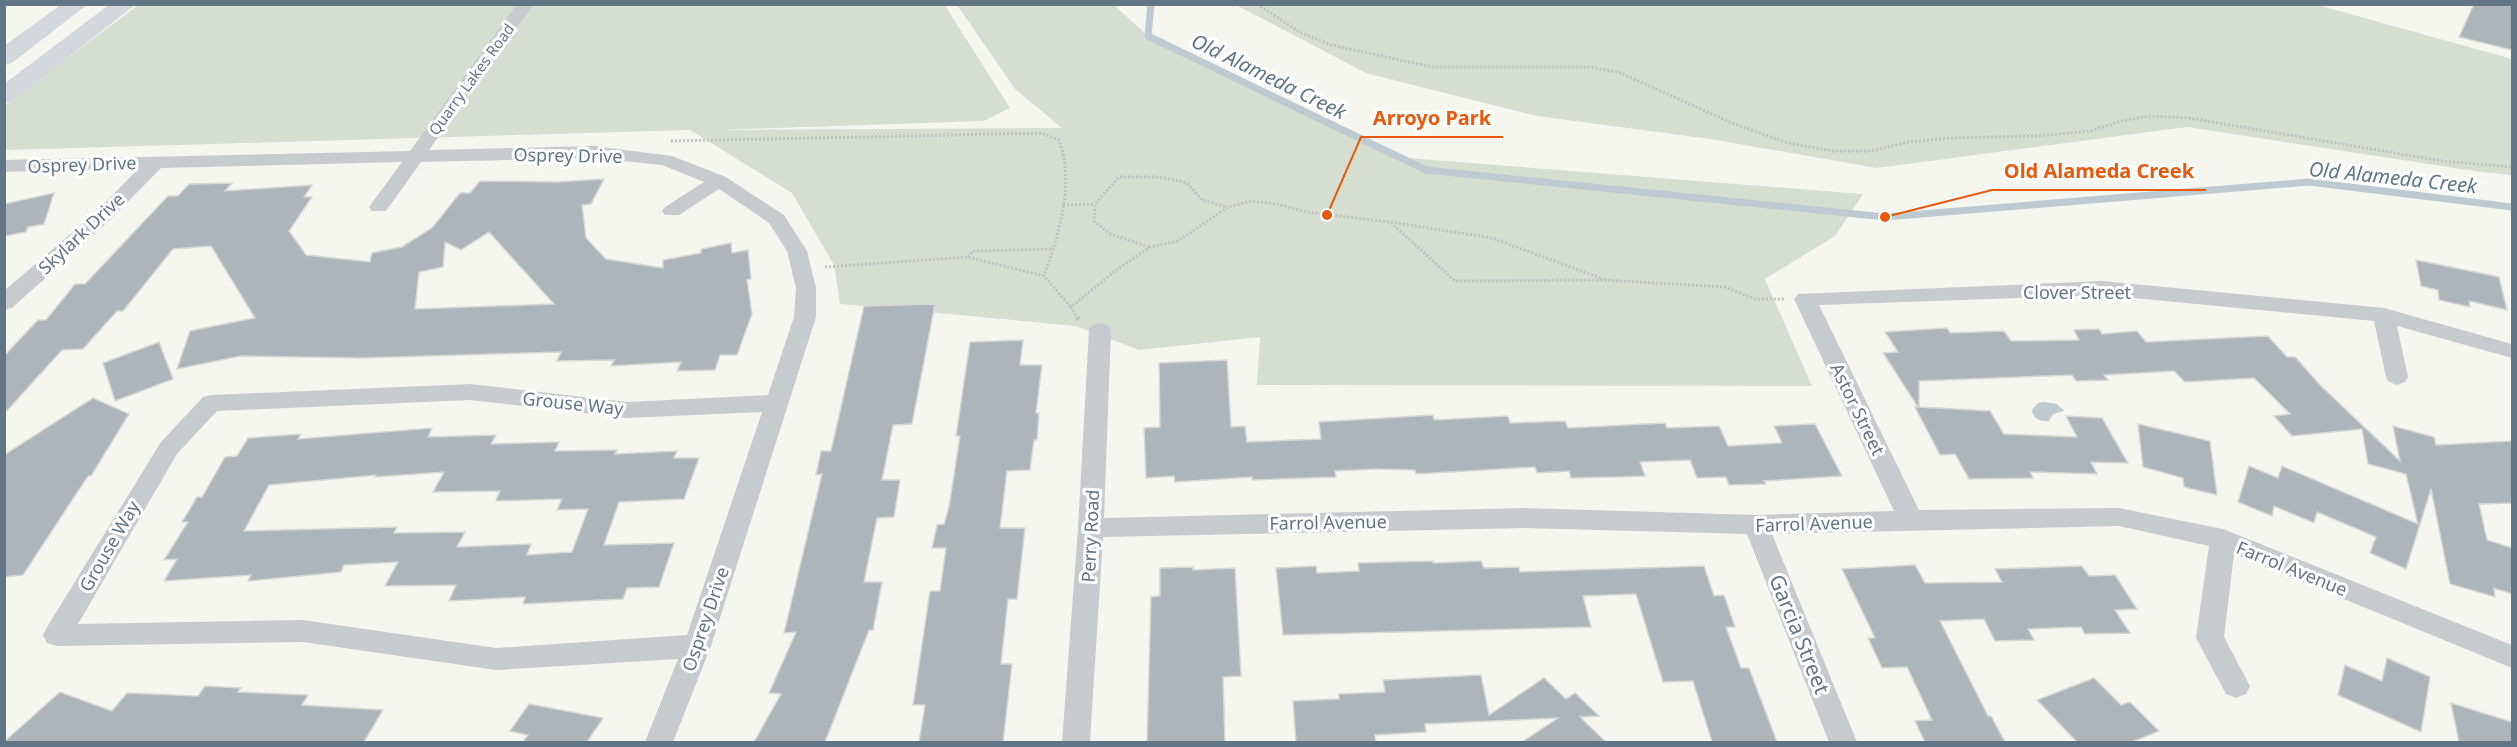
<svg xmlns="http://www.w3.org/2000/svg" width="2517" height="747" viewBox="0 0 2517 747" font-family="'Noto Sans',sans-serif">
  <style>
    .green { fill: #d6ded2 }
    .water { fill: #becacf }
    .lines { fill: none; stroke-linecap: round; stroke-linejoin: round }
    .stream { stroke: #becacf; stroke-width: 7 }
    .building { fill: #adb5ba; stroke: #d7d7d4; stroke-width: 1.5; fill-rule: evenodd }
    .path-far1 { stroke: #c0c2c4; stroke-width: 3; stroke-dasharray: 2 2; stroke-linecap: butt }
    .path { stroke: #c0c2c4; stroke-width: 4.5; stroke-dasharray: 3 3; stroke-linecap: butt }
    .minor { fill: #c8cbce; fill-rule: evenodd }
    .secondary { fill: #d4d8dd; fill-rule: evenodd }
    .labels { text-anchor: middle; dominant-baseline: central; stroke-width: 6; stroke-linejoin: round; paint-order: stroke }
    .far-street-label { font-size: 15px; fill: #627585; stroke: #fff }
    .street-label { font-size: 18px; fill: #627585; stroke: #fff }
    .water-label { font-size: 20px; font-style: italic; fill: #5d7783; stroke: #fff }
    .near-street-label { font-size: 21px; fill: #627585; stroke: #fff }
    .leader { fill: none; stroke: #e8590c; stroke-width: 2 }
    .callout-dot { fill: #e8590c; stroke: #fff; stroke-width: 2 }
    .callout-label { font-size: 20px; text-anchor: middle; font-weight: bold; fill: #e8590c; stroke: #fff; stroke-width: 6; stroke-linejoin: round; paint-order: stroke }
  </style>
  <rect width="100%" height="100%" fill="#f6f6f1"/>
  <g class="green">
    <polygon points="944,4 1010,108 984,121 716,130 1062,128 1015,89 957,5 1114,5 1148,36 1408,158 1863,194 1835,236 1765,279 1812,386 1257,385 1260,337 1139,350 1076,326 840,304 834,265 792,193 690,130 5,150 4,106 138,5"/>
    <polygon points="1236,5 2314,4 2512,59 2512,175 2481,172 2187,127 1877,168 1710,139 1537,116 1366,73"/>
  </g>
  <path class="water" d="M2044,402L2057,404L2064,411L2053,414L2049,421C2041,422 2033,419 2032,410L2038,403Z"/>
  <g class="lines">
    <polyline class="stream" points="1151,4 1148,36 1426,170 1885,217 2309,182 2512,207"/>
  </g>
  <g class="building">
    <polygon points="2474,4 2512,4 2512,50 2459,37"/>
    <path d="M604,179L591,204L582,205L586,238L606,259L663,268V260L701,253V249L731,243L732,253L748,250L751,279L747,280L752,314L737,355H720L715,370L677,371L681,362L611,366L614,360L557,361L561,352L361,358L241,356L177,369L190,331L255,318L211,246L173,249L123,311H117L83,349L62,350L4,414V356L38,320H46L75,284H85L168,196H178L189,184L232,183L225,191L312,185L304,197H312L289,231L306,255L370,262L372,253L402,247L432,228L460,193H470L480,181L556,182ZM489,232L554,304L415,309L419,272L443,267L445,242L461,250Z"/>
    <polygon points="54,193 44,224 28,227 26,232 4,236 4,204"/>
    <polygon points="2416,260 2499,277 2507,310 2469,301 2470,307 2439,300 2438,290 2421,286"/>
    <polygon points="935,304 912,424 893,425 882,480 900,480 894,517 877,518 864,582 882,582 873,630 869,630 825,742 754,742 781,694 769,693 796,632 784,633 822,474 816,475 821,451 831,451 864,306"/>
    <polygon points="1947,328 1950,333 2004,331 2011,341 2079,340 2074,330 2099,329 2102,334 2137,331 2146,342 2268,336 2287,357 2295,357 2321,386 2400,461 2393,426 2434,437 2436,445 2512,441 2512,503 2479,504 2487,540 2512,548 2512,594 2494,588 2495,597 2450,584 2431,489 2406,569 2370,553 2376,537 2317,512 2314,523 2274,506 2272,516 2238,502 2249,466 2278,478 2282,466 2418,524 2406,474 2368,464 2362,429 2292,436 2274,416 2290,414 2254,378 2185,382 2174,371 2104,375 2108,380 2076,381 2072,375 1919,381 1919,407 1990,411 2004,434 2077,437 2066,416 2102,418 2128,463 2091,462 2097,474 2030,472 2033,478 1969,479 1955,454 1940,455 1915,407 1918,407 1883,353 1898,352 1885,332"/>
    <polygon points="1023,340 1020,365 1042,365 1036,413 1039,413 1037,440 1034,440 1030,470 1007,471 1000,528 1025,528 1017,599 1008,599 1001,664 1012,664 1003,742 919,742 925,705 913,705 930,591 940,591 946,548 932,548 937,525 944,524 949,507 960,436 956,436 970,342"/>
    <polygon points="159,342 173,379 115,401 103,363"/>
    <polygon points="1227,360 1231,427 1245,426 1247,442 1321,439 1319,422 1433,415 1434,420 1508,416 1510,423 1565,421 1568,428 1665,423 1667,428 1719,426 1728,446 1782,443 1774,426 1815,424 1842,476 1764,481 1766,484 1729,485 1726,477 1697,478 1690,460 1640,462 1645,476 1618,477 1571,478 1569,471 1537,473 1535,467 1416,474 1415,470 1376,469 1335,471 1336,477 1252,480 1252,477 1175,482 1174,476 1146,478 1144,428 1160,427 1159,363"/>
    <polygon points="93,398 129,414 91,476 88,476 23,575 4,577 4,455"/>
    <polygon points="2138,424 2210,441 2217,495 2184,487 2183,478 2143,467"/>
    <path d="M432,428L428,437L496,435L491,444L559,442L555,451L617,450L615,454L677,451L674,458H699L684,499L619,502L604,545L674,543L659,587L627,588L623,599L523,604L525,597L449,601L456,585L385,586L398,562L344,565L341,572L248,581L251,575L164,581L177,559L164,560L188,522H182L197,497H202L225,457L237,456L248,438L301,434L298,439ZM444,472L433,492L500,491L496,501L562,499L557,510L588,509L572,552L527,555L531,544L457,547L465,532L394,533L397,527L244,531L269,485L376,475L375,477Z"/>
    <polygon points="1433,561 1433,563 1481,561 1484,568 1519,567 1520,572 1704,566 1714,596 1724,595 1735,627 1726,627 1741,668 1749,668 1777,742 1712,742 1693,681 1663,682 1636,594 1583,596 1591,627 1283,635 1276,568 1316,566 1317,573 1359,571 1358,563"/>
    <polygon points="1915,565 1925,583 2002,582 1995,569 2082,566 2089,576 2115,575 2137,609 2115,610 2130,633 2085,634 2081,627 2028,629 2034,640 1995,641 1984,619 1940,621 1988,716 1991,716 2005,742 1925,742 1915,721 1932,720 1907,667 1882,668 1868,638 1875,638 1842,569"/>
    <polygon points="1193,567 1193,570 1235,568 1241,676 1223,677 1225,742 1147,742 1151,597 1160,596 1160,568"/>
    <polygon points="2387,658 2430,677 2421,732 2338,695 2345,665 2382,681"/>
    <polygon points="1481,675 1489,715 1544,678 1566,699 1575,693 1599,716 1580,717 1606,742 1522,742 1558,718 1425,724 1426,732 1375,735 1376,742 1296,742 1293,701 1339,699 1339,694 1385,692 1383,680"/>
    <polygon points="2094,678 2121,705 2130,702 2159,731 2132,742 2077,742 2037,700"/>
    <polygon points="205,686 241,688 238,692 308,695 302,705 383,710 364,742 4,742 60,692 112,711 127,693 198,696"/>
    <polygon points="2451,703 2512,722 2512,742 2459,742"/>
    <polygon points="529,704 603,718 587,742 523,742 528,735 510,731"/>
  </g>
  <g class="lines">
    <g class="path-far1">
      <polyline points="1257,4 1301,33 1331,45 1432,67 1588,67 1618,72 1732,123 1788,143 1833,151 1872,151 1908,142 1950,138 2037,136 2090,131 2121,121 2149,116 2189,118 2442,161 2512,167"/>
      <path d="M671,141L1041,133L1059,140C1075,183 1059,234 1044,276"/>
      <polyline points="1063,205 1095,204"/>
      <polyline points="1391,222 1492,238 1603,279"/>
      <polyline points="1149,247 1110,234 1094,221 1095,204 1119,177 1160,177 1187,183 1202,200 1227,207"/>
      <polyline points="968,257 973,251 1054,249"/>
      <polyline points="825,267 968,257 1044,276 1071,307"/>
      <polyline points="1078,319 1071,307 1115,271 1150,247 1178,241 1228,207 1251,201 1277,204 1306,212 1390,222 1455,281 1605,280 1725,287 1755,299 1784,299"/>
    </g>
    <polyline class="path" points="1077,317 1079,321"/>
    <g class="minor">
      <path d="M517,4H534L429,150L594,146L672,156L726,177L784,215L807,251L816,288V317L711,646L673,742H645L678,659L496,670L303,642L57,646L47,643L43,635L47,627L161,442L203,397L211,395L470,384L627,402L768,395L794,317L796,288L787,251L769,223L719,189L679,215H665L662,211L665,207L704,182L662,165L594,158L421,162L386,211H372L369,207L402,162L161,168L110,220L12,308L4,310V291L96,212L139,168L4,172V160L410,151ZM470,400L627,418L762,412L687,635L496,648L303,620L78,624L177,454L217,411Z"/>
      <polygon points="2102,281 2384,308 2512,344 2512,358 2397,326 2408,377 2405,382 2397,385 2389,382 2386,377 2374,321 2102,295 1819,305 1919,510 2119,508 2223,529 2512,645 2512,668 2234,554 2224,637 2250,686 2246,694 2236,698 2226,694 2196,638 2209,546 2119,526 1772,534 1857,742 1829,742 1747,534 1524,528 1103,537 1090,742 1062,742 1078,528 1089,330 1092,325 1100,323 1108,325 1111,330 1104,518 1524,508 1756,515 1894,511 1794,299 1798,294"/>
    </g>
    <g class="secondary">
      <polygon points="62,4 88,4 12,63 4,65 4,46"/>
      <polygon points="110,4 136,4 13,101 4,103 4,84"/>
    </g>
  </g>
  <g class="labels">
    <g class="far-street-label">
      <text transform="translate(471 79) rotate(-54)">Quarry Lakes Road</text>
    </g>
    <g class="street-label">
      <text transform="translate(568 155) rotate(1)">Osprey Drive</text>
      <text transform="translate(82 164) rotate(-2)">Osprey Drive</text>
      <text transform="translate(81 233) rotate(-43)">Skylark Drive</text>
      <text x="2077" y="292">Clover Street</text>
      <text transform="translate(573 403) rotate(6)">Grouse Way</text>
      <text transform="translate(1858 409) rotate(64)">Astor Street</text>
      <text transform="translate(1328 522) rotate(-1)">Farrol Avenue</text>
      <text transform="translate(1814 523) rotate(-2)">Farrol Avenue</text>
      <text transform="translate(1090 536) rotate(-87)">Perry Road</text>
      <text transform="translate(109 546) rotate(-60)">Grouse Way</text>
      <text transform="translate(2292 568) rotate(22)">Farrol Avenue</text>
      <text transform="translate(705 619) rotate(-71)">Osprey Drive</text>
    </g>
    <g class="water-label">
      <text transform="translate(1269 76) rotate(26)">Old Alameda Creek</text>
      <text transform="translate(2393 177) rotate(6)">Old Alameda Creek</text>
    </g>
    <g class="near-street-label">
      <text transform="translate(1800 634) rotate(68)">Garcia Street</text>
    </g>
  </g>
  <path class="leader" d="M1327 215L1361 137H1503M1885 217L1992 190H2206"/>
  <g class="callout-dot">
    <circle cx="1327" cy="215" r="6"/>
    <circle cx="1885" cy="217" r="6"/>
  </g>
  <g class="callout-label">
    <text x="1432" y="125">Arroyo Park</text>
    <text x="2099" y="178">Old Alameda Creek</text>
  </g>
  <rect width="2517" height="747" fill="none" stroke="#627585" stroke-width="12"/>
</svg>
